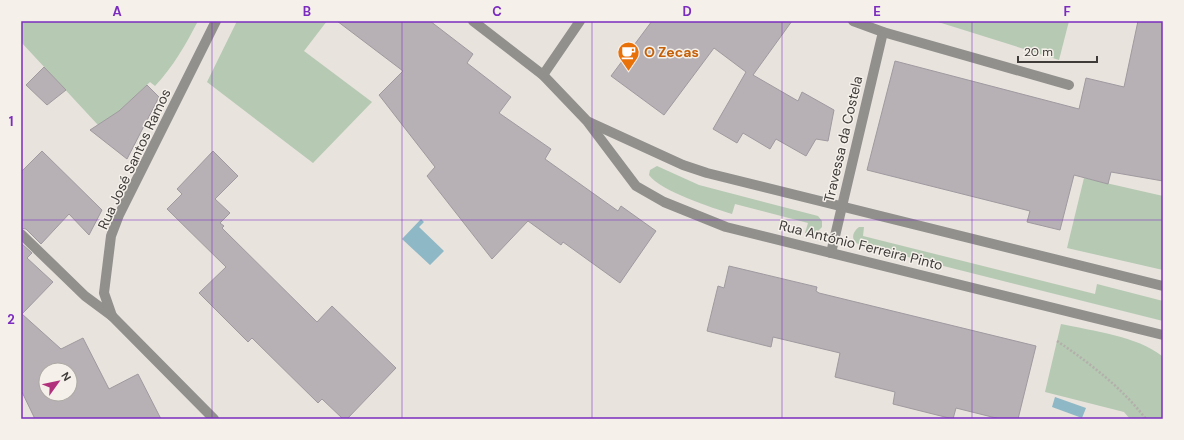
<svg xmlns="http://www.w3.org/2000/svg" width="1184" height="440" viewBox="0 0 1184 440" font-family="'DM Sans',sans-serif">
  <style>
    .green { fill: #b5c9b3 }
    .water { fill: #8eb8c6 }
    .building { fill: #b7b1b6; stroke: #9f9a9f; fill-rule: evenodd }
    .lines { fill: none; stroke-linecap: round; stroke-linejoin: round }
    .path { stroke: #b3afaa; stroke-width: 2.5; stroke-dasharray: 2 2; stroke-linecap: butt }
    .minor { stroke: #91908d; stroke-width: 10 }
    .grid { fill: none; stroke: #7b2cbf; stroke-width: 1; stroke-opacity: 0.55 }
    .labels { text-anchor: middle; dominant-baseline: central; stroke-width: 3; stroke-linejoin: round; paint-order: stroke }
    .food-label { font-size: 14px; font-weight: bold; fill: #c56008; stroke: #f5f0ea; text-anchor: start }
    .street-label { font-size: 14px; fill: #3e3b39; stroke: #f5f0ea }
    .neatline { fill: none; stroke: #7b2cbf; stroke-width: 1.5 }
    .grid-label { font-size: 13px; text-anchor: middle; font-weight: bold; fill: #7b2cbf }
  </style>
  <rect width="100%" height="100%" fill="#e8e3dd"/>
  <g class="green">
    <path d="M21,21H198C186,44 173,67 155,86L150,82L119,111L98,125L21,42Z"/>
    <polygon points="237,21 327,21 304,51 372,102 313,163 207,82"/>
    <polygon points="935,21 1069,21 1059,60"/>
    <path d="M657,166L699,185L818,216L822,221V227L816,233H805L808,223L735,204L732,214C713,208 660,191 649,175L650,170Z"/>
    <polygon points="1084,178 1163,196 1163,270 1067,248"/>
    <path d="M859,227H864L863,236L1095,294L1097,284L1163,301V321L860,245C851,241 851,233 859,227Z"/>
    <path d="M1061,324C1093,331 1137,336 1162,356L1163,419H1130L1124,412L1045,392Z"/>
  </g>
  <g class="water">
    <polygon points="421,219 424,222 419,227 444,251 430,265 402,239"/>
    <polygon points="1055,397 1086,408 1082,418 1052,407"/>
  </g>
  <g class="building">
    <polygon points="337,21 430,21 473,54 467,63 511,97 499,113 551,149 545,159 618,211 621,206 656,231 620,283 563,242 561,245 528,221 492,259 427,176 435,167 379,95 403,71"/>
    <polygon points="652,21 792,21 753,75 798,101 802,92 834,110 828,141 816,139 806,156 776,139 770,149 743,133 737,143 713,129 746,72 714,48 664,115 611,76"/>
    <polygon points="1138,21 1163,21 1163,181 1111,172 1108,184 1074,175 1060,230 1027,222 1030,211 867,170 895,61 1079,109 1086,78 1124,87"/>
    <polygon points="44,67 66,90 47,105 26,85"/>
    <polygon points="147,85 159,97 127,159 90,130 119,111"/>
    <polygon points="42,151 102,210 89,235 69,214 41,244 26,229 21,228 21,172"/>
    <polygon points="213,151 238,176 215,199 230,213 220,223 224,226 222,228 317,322 332,306 396,368 347,419 343,419 322,399 318,403 252,338 248,342 199,293 226,267 167,209 182,194 177,189"/>
    <path d="M21,243L32,253L27,258L53,282L22,314L61,349L83,338L109,389L138,374L161,419H35L21,390ZM46,370H70V394H46Z"/>
    <polygon points="729,266 817,287 816,291 819,293 1036,346 1018,419 1000,419 956,408 953,419 893,404 895,392 835,377 840,353 773,337 771,347 707,331 718,286 724,288"/>
  </g>
  <g class="lines">
    <g class="path">
      <path d="M1057,341C1090,363 1122,388 1146,419"/>
      <polyline points="1163,419 1163,418"/>
    </g>
    <g class="minor">
      <polyline points="473,21 543,75 587,121 636,186 664,202 726,227 1163,335"/>
      <polyline points="853,21 883,32 1069,85"/>
      <polyline points="543,75 580,21"/>
      <polyline points="589,122 683,165 707,173 1163,286"/>
      <polyline points="21,234 85,296 112,316 214,419"/>
      <polyline points="831,253 883,32"/>
      <polyline points="112,316 104,293 111,236 119,215 216,21"/>
    </g>
  </g>
  <path class="grid" d="M212,21V419M402,21V419M592,21V419M782,21V419M972,21V419M21,220H1163"/>
  <defs>
    <symbol id="cafe-pin" viewBox="-11 -11 22 30"><path d="M0 17L-7.5 6A9.5 9.5 0 1 1 7.5 6Z" fill="#e8710a" stroke="#f5f0ea"/><path d="M-5.5-4.5H6V0H3Q3 3.5 0 3.5H-2.5Q-5.5 3.5-5.5 0ZM3-3.2v2h1.7v-2ZM-6 4.5H4V6H-6Z" fill="#fff"/></symbol>
  </defs>
  <g fill-rule="evenodd">
    <use href="#cafe-pin" x="616" y="40" width="25" height="34"/>
  </g>
  <g class="labels">
    <g class="food-label">
      <text x="644" y="52">O Zecas</text>
    </g>
    <g class="street-label">
      <text transform="translate(843 139) rotate(-77)">Travessa da Costela</text>
      <text transform="translate(134 159) rotate(-65)">Rua José Santos Ramos</text>
      <text transform="translate(861 245) rotate(14)">Rua António Ferreira Pinto</text>
    </g>
  </g>
  <rect width="1184" height="440" fill="none" stroke="#f5f0ea" stroke-width="44"/>
  <g transform="translate(58 382) rotate(57)"><circle r="19" fill="#f5f0ea" stroke="#aca8a3"/>
  <path d="M0-3L7 15L0 10L-7 15Z" fill="#b2317d"/>
  <text y="-6" font-size="11" font-weight="bold" text-anchor="middle" fill="#3e3b39">N</text>
  </g>
  <path d="M1018 56v6h79v-6" fill="none" stroke="#3e3b39" stroke-width="2"/>
  <text x="1024" y="56" font-size="12" fill="#3e3b39" stroke="#f5f0ea" stroke-width="3" paint-order="stroke">20 m</text>
  <rect x="22" y="22" width="1140" height="396" class="neatline"/>
  <g class="grid-label">
    <text x="117" y="16">A</text>
    <text x="307" y="16">B</text>
    <text x="497" y="16">C</text>
    <text x="687" y="16">D</text>
    <text x="877" y="16">E</text>
    <text x="1067" y="16">F</text>
    <text x="11" y="126">1</text>
    <text x="11" y="324">2</text>
  </g>
</svg>
